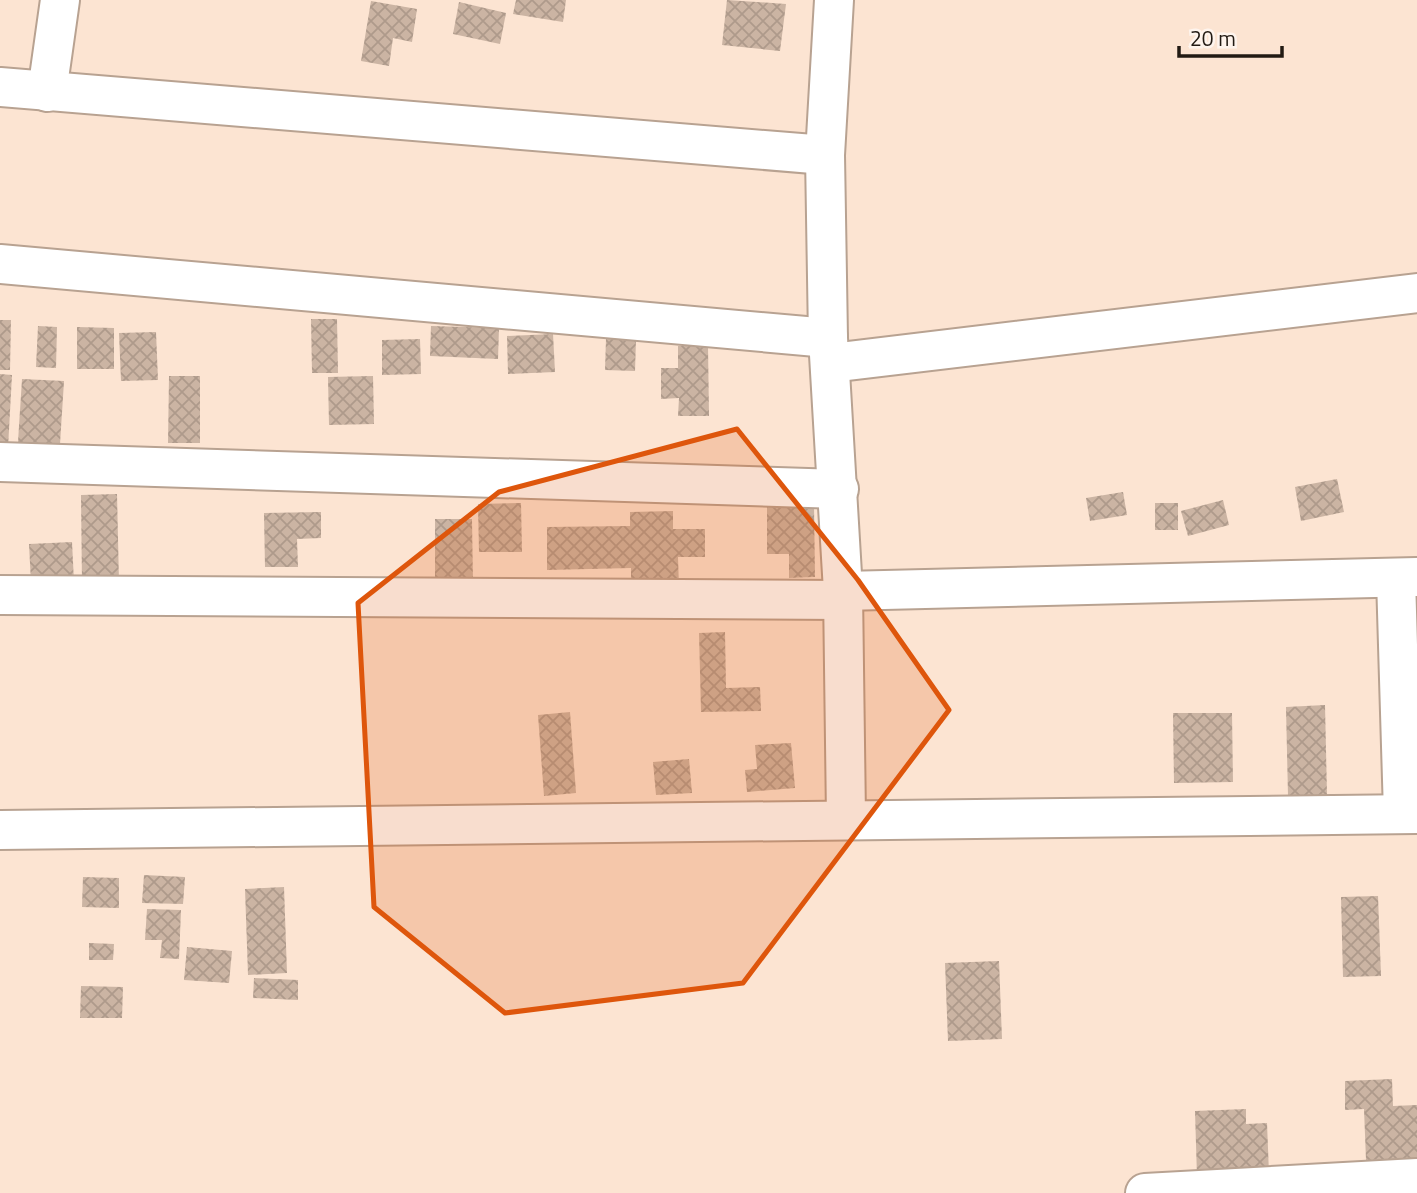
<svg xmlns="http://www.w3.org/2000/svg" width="1417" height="1193" viewBox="0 0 1417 1193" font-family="'Titillium Web',sans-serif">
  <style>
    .building { fill: url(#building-cross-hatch) }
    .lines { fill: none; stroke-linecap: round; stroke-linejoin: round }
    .minor-casing { stroke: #b8a291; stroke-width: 42 }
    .minor { stroke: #fff; stroke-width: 38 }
    .marked { fill: #de560c; fill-opacity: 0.2; stroke: #de560c; stroke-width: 5; stroke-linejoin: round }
  </style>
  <defs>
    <pattern id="building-cross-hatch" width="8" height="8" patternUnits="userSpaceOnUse" patternTransform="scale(1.75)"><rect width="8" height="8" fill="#cbb4a3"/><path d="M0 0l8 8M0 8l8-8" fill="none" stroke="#ae9a8b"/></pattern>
  </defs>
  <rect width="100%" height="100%" fill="#fce4d2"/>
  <g class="building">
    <polygon points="516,0 566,0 563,22 513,14"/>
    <polygon points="727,0 786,4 780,51 722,45"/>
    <polygon points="371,1 417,9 412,42 393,38 389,66 361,61"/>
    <polygon points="459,2 506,13 500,44 453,34"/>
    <polygon points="311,319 337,319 338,373 312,373"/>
    <polygon points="0,320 11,320 10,370 0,370"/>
    <polygon points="38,326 57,327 56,368 36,367"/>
    <polygon points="431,326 499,328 498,359 430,356"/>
    <polygon points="77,327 114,328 114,369 77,369"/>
    <polygon points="156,332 158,380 121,381 119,333"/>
    <polygon points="553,334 555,372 508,374 507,336"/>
    <polygon points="606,338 636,340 635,371 605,370"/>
    <polygon points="420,339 421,374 382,375 382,340"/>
    <polygon points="678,346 708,346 709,416 678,416 679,398 661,399 661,368 678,368"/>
    <polygon points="0,374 12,375 8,448 0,448"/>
    <polygon points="169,376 200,376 200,443 168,443"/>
    <polygon points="373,376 374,424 329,425 328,377"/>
    <polygon points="22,379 64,381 60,444 18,442"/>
    <polygon points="1337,479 1344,512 1301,521 1295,487"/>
    <polygon points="1123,492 1127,515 1090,521 1086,498"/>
    <polygon points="117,494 119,582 82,583 81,495"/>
    <polygon points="1223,500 1229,525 1188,536 1181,511"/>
    <polygon points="521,503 522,552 479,552 478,504"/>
    <rect x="1155" y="503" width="23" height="27"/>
    <polygon points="814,504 815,577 789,578 789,554 767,554 767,505"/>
    <polygon points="673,511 673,529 705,529 705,557 678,557 679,587 631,587 631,568 547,570 547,527 630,526 630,512"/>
    <polygon points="321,512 321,538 297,539 298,567 265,567 264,513"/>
    <polygon points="435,519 472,519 473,584 435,585"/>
    <polygon points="72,542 74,582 31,583 29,544"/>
    <polygon points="725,632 726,688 760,687 761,711 701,712 699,633"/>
    <polygon points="1325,705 1327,795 1288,796 1286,707"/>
    <polygon points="570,712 576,793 544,796 538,715"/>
    <polygon points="1173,713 1232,713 1233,782 1174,783"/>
    <polygon points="791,743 795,788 747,792 745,770 757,769 755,745"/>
    <polygon points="689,759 692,793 656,795 653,762"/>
    <polygon points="144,875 185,877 183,904 142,903"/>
    <polygon points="83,877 119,878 119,908 82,907"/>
    <polygon points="284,887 287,973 248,975 245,889"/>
    <polygon points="1378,896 1381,976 1343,977 1341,897"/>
    <polygon points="147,909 181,910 179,959 160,958 162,940 145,940"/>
    <polygon points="89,943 114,944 113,960 89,960"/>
    <polygon points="187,947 232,951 229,983 184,980"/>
    <polygon points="999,961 1002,1039 948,1041 945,963"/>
    <polygon points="254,978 298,980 298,1000 253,998"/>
    <polygon points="81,986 123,987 122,1018 80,1018"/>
    <polygon points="1392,1079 1393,1106 1417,1105 1417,1159 1366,1160 1364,1109 1345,1110 1345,1081"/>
    <polygon points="1246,1109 1246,1124 1267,1123 1269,1174 1197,1177 1195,1111"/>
  </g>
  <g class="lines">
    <defs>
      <g id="minor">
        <polyline points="834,0 825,155 828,338 843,591 846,818"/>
        <polyline points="0,87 825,155"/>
        <polyline points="47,92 60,0"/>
        <polyline points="0,264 828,338"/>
        <polyline points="831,363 1417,293"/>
        <polyline points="0,462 839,489"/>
        <polyline points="1396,578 1403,813"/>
        <polyline points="843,591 1417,577"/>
        <polyline points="0,595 843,600"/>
        <polyline points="0,830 1417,814"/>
        <polyline points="1145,1193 1417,1178"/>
      </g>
    </defs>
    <use href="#minor" class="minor-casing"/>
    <use href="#minor" class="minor"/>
  </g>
  <path class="marked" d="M737,429L858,580L949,710L743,983L505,1013L374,907L358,603L499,492Z"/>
  <path d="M1179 46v10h103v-10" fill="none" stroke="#221a13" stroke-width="3.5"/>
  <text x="1190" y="46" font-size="21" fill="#221a13" stroke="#fef4ed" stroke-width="5" paint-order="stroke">20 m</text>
</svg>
